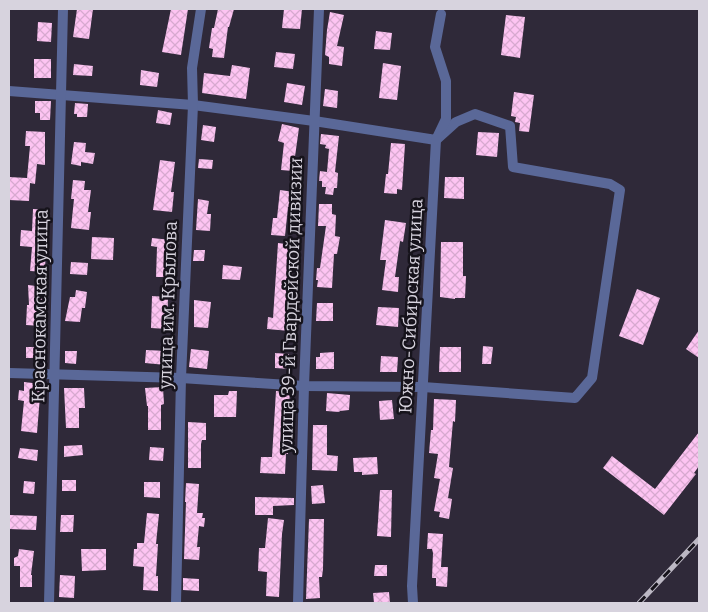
<svg xmlns="http://www.w3.org/2000/svg" width="708" height="612" viewBox="0 0 708 612" font-family="Bitter,serif">
  <style>
    .building { fill: url(#building-cross-hatch) }
    .lines { fill: none; stroke-linecap: round; stroke-linejoin: round }
    .street { stroke: #5a6898; stroke-width: 10 }
    .rail-casing { stroke: #bcb8c4; stroke-width: 5 }
    .rail { stroke: #16131b; stroke-width: 3; stroke-dasharray: 9; stroke-linecap: butt }
    .labels { text-anchor: middle; dominant-baseline: central; stroke-width: 5; stroke-linejoin: round; paint-order: stroke }
    .street-label { font-size: 18px; fill: #d7d3de; stroke: #16131b }
  </style>
  <defs>
    <pattern id="building-cross-hatch" width="8" height="8" patternUnits="userSpaceOnUse" patternTransform="scale(1.25)"><rect width="8" height="8" fill="#fdc4f2"/><path d="M0 0l8 8M0 8l8-8" fill="none" stroke="#d7a9cf"/></pattern>
  </defs>
  <rect width="100%" height="100%" fill="#2f2939"/>
  <g class="building">
    <polygon points="77,9 93,9 89,39 73,37"/>
    <polygon points="171,9 188,9 181,55 162,52"/>
    <polygon points="218,9 234,9 229,27 228,27 224,58 212,57 213,49 209,48 212,28 214,28"/>
    <polygon points="284,9 302,9 300,29 282,28"/>
    <polygon points="330,12 344,15 337,46 344,47 342,66 329,64 329,57 325,55 327,30"/>
    <polygon points="506,15 525,17 520,58 501,55"/>
    <polygon points="38,22 52,23 51,42 37,41"/>
    <polygon points="376,31 392,33 390,50 374,49"/>
    <polygon points="276,52 295,54 293,69 274,67"/>
    <rect x="34" y="59" width="17" height="19"/>
    <polygon points="383,63 401,66 397,100 379,98"/>
    <polygon points="74,64 93,66 92,76 73,75"/>
    <polygon points="232,65 250,68 246,99 202,93 204,73 230,76"/>
    <polygon points="141,70 159,73 157,87 140,85"/>
    <polygon points="287,83 305,86 302,105 284,102"/>
    <polygon points="325,89 338,91 337,108 323,106"/>
    <polygon points="514,92 534,95 529,132 519,131 520,123 515,122 516,117 511,116"/>
    <polygon points="35,101 51,101 50,120 40,120 40,113 35,113"/>
    <polygon points="75,103 88,104 87,117 77,117 77,114 74,114"/>
    <polygon points="158,110 172,113 170,125 156,123"/>
    <polygon points="282,124 299,128 293,171 281,170 284,143 278,141"/>
    <polygon points="203,125 216,127 214,142 201,140"/>
    <polygon points="26,131 45,132 45,165 37,164 35,184 30,183 29,201 9,200 9,177 27,178 30,146 25,146"/>
    <polygon points="478,132 499,133 497,157 476,155"/>
    <polygon points="321,134 339,136 335,172 338,173 337,188 334,188 333,195 325,194 326,187 322,187 322,181 319,181 320,171 327,172 329,149 325,148 326,145 320,144"/>
    <polygon points="74,142 86,143 85,152 95,153 93,164 81,162 81,166 71,164"/>
    <polygon points="391,143 405,144 402,190 397,189 397,194 384,193 386,174 388,174"/>
    <polygon points="199,159 213,160 212,169 198,168"/>
    <polygon points="160,160 175,162 171,192 174,192 172,212 153,210"/>
    <polygon points="445,177 464,177 464,199 444,198"/>
    <polygon points="73,180 85,181 84,190 91,190 88,212 91,212 89,230 71,228 74,199 71,199"/>
    <polygon points="280,190 294,192 292,207 288,207 285,236 271,235 273,218 277,218"/>
    <polygon points="198,199 209,201 207,214 211,214 210,231 196,230"/>
    <polygon points="319,204 332,204 332,214 336,215 335,236 340,237 337,254 334,254 332,288 317,287 318,280 316,280 317,268 320,268 326,226 318,226"/>
    <polygon points="33,209 47,210 45,272 30,271 32,247 20,246 21,230 32,231"/>
    <polygon points="385,220 406,223 403,242 400,241 395,277 399,277 398,292 382,290 386,260 380,260"/>
    <polygon points="92,237 114,238 113,260 91,259"/>
    <polygon points="152,238 171,240 168,277 156,277 157,247 151,246"/>
    <polygon points="441,242 463,242 463,276 466,276 465,298 455,298 455,299 440,297"/>
    <polygon points="278,243 293,245 290,272 293,272 290,331 267,329 268,317 273,318"/>
    <polygon points="194,250 205,250 204,261 193,261"/>
    <polygon points="71,262 88,263 87,275 70,274"/>
    <polygon points="223,265 242,267 240,280 222,279"/>
    <polygon points="28,285 44,287 45,298 42,298 41,326 26,325 27,305 29,305"/>
    <polygon points="637,289 660,298 643,345 619,336"/>
    <polygon points="76,290 87,292 85,308 82,308 80,322 65,321 70,297 75,297"/>
    <polygon points="152,296 168,297 167,329 151,328"/>
    <polygon points="194,300 211,302 208,328 194,327"/>
    <polygon points="317,303 333,303 333,321 316,321"/>
    <polygon points="378,307 399,308 398,327 376,325"/>
    <polygon points="699,330 699,358 686,349"/>
    <polygon points="483,346 493,347 491,364 482,364"/>
    <polygon points="26,347 41,347 42,358 26,358"/>
    <polygon points="440,347 461,347 461,372 439,372"/>
    <polygon points="191,349 209,351 207,369 189,367"/>
    <polygon points="146,350 167,351 166,365 145,363"/>
    <polygon points="65,351 77,351 76,364 65,363"/>
    <polygon points="334,352 334,369 316,369 316,357 320,357 320,353"/>
    <polygon points="275,353 289,354 289,369 275,368"/>
    <polygon points="381,356 398,357 397,372 380,372"/>
    <polygon points="24,382 41,384 37,433 21,431 24,401 18,400 19,390 24,391"/>
    <polygon points="163,387 164,404 161,405 161,430 148,430 148,406 147,406 145,388"/>
    <polygon points="64,388 84,388 85,408 79,408 79,428 66,428"/>
    <polygon points="229,391 237,391 236,417 214,417 214,395 228,395"/>
    <polygon points="276,391 290,392 287,428 288,454 286,454 285,474 260,473 261,457 272,457"/>
    <polygon points="327,393 350,395 349,410 340,411 339,412 326,411"/>
    <polygon points="434,399 456,400 455,422 453,421 449,467 453,468 448,498 452,499 449,519 439,517 440,512 434,511 440,479 434,478 438,454 429,453 431,430 433,430"/>
    <polygon points="392,400 394,419 380,420 379,401"/>
    <polygon points="188,422 206,423 206,440 202,440 201,444 201,468 188,468"/>
    <polygon points="313,425 327,425 327,455 338,456 337,471 312,470"/>
    <polygon points="699,432 699,466 694,473 696,474 664,515 603,468 612,456 655,489"/>
    <polygon points="82,445 83,455 64,457 64,446"/>
    <polygon points="150,447 164,448 163,461 149,460"/>
    <polygon points="20,448 38,450 37,461 18,458"/>
    <polygon points="377,457 378,474 362,475 362,472 354,472 353,458"/>
    <rect x="62" y="480" width="14" height="11"/>
    <polygon points="24,481 35,482 34,494 23,493"/>
    <polygon points="144,482 160,482 160,498 144,497"/>
    <polygon points="186,483 199,484 197,513 203,513 202,518 205,518 204,527 199,526 197,547 200,547 199,560 184,559 186,502 185,502"/>
    <polygon points="323,485 325,503 312,504 311,486"/>
    <polygon points="380,490 392,490 391,537 377,536"/>
    <polygon points="255,497 294,498 294,505 273,506 273,515 255,515"/>
    <polygon points="147,513 159,514 156,544 158,544 156,576 158,576 158,591 143,590 144,567 133,566 134,549 137,549 137,543 144,543"/>
    <polygon points="10,515 37,516 36,530 9,529"/>
    <polygon points="61,515 74,515 73,532 60,532"/>
    <polygon points="268,518 284,520 282,534 279,597 266,596 267,572 258,571 259,548 265,548"/>
    <polygon points="309,519 324,519 323,569 322,577 319,577 320,598 306,599"/>
    <polygon points="428,533 443,534 441,567 448,567 447,587 436,586 436,578 432,578 433,553 432,549 427,549"/>
    <polygon points="19,549 34,551 31,575 32,575 32,587 20,587 20,566 14,566 14,558 18,556"/>
    <polygon points="81,549 106,549 106,570 82,571"/>
    <polygon points="375,565 387,565 387,576 374,576"/>
    <polygon points="60,575 75,576 74,598 59,597"/>
    <polygon points="183,578 199,579 199,591 183,590"/>
    <polygon points="389,592 390,603 374,603 373,593"/>
  </g>
  <g class="lines">
    <g class="street">
      <polyline points="9,91 193,105 314,121 436,140 456,122 475,114 510,126 513,167 610,184 620,190 592,378 575,398 423,387 304,386 181,378 9,373"/>
      <polyline points="49,603 63,9"/>
      <polyline points="176,603 181,378 193,105 192,68 201,9"/>
      <polyline points="298,603 304,386 319,9"/>
      <polyline points="413,603 412,586 436,140 446,119 446,81 435,47 441,14"/>
    </g>
    <defs>
      <polyline id="rail" points="639,603 699,539"/>
    </defs>
    <use href="#rail" class="rail-casing"/>
    <use href="#rail" class="rail"/>
  </g>
  <g class="labels">
    <g class="street-label">
      <text transform="translate(168 305) rotate(-88)">улица им. Крылова</text>
      <text transform="translate(291 305) rotate(-88)">улица 39-й Гвардейской дивизии</text>
      <text transform="translate(40 306) rotate(-89)">Краснокамская улица</text>
      <text transform="translate(411 306) rotate(-87)">Южно-Сибирская улица</text>
    </g>
  </g>
  <rect width="708" height="612" fill="none" stroke="#d7d3de" stroke-width="20"/>
</svg>
